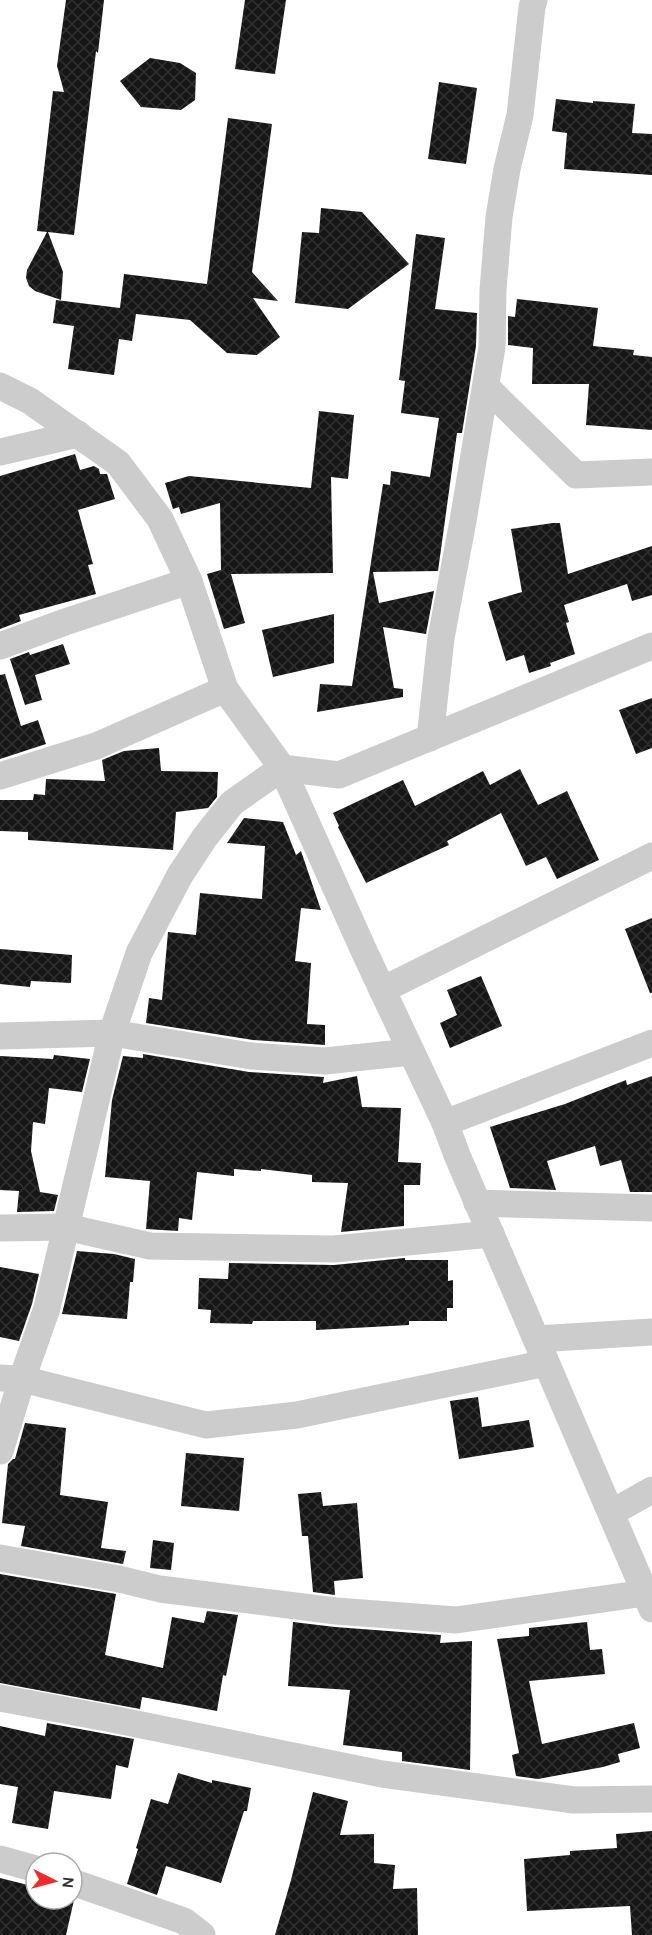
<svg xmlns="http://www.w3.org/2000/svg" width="652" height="1935" viewBox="0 0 652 1935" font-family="Karla,sans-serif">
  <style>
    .building { fill: url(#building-cross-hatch) }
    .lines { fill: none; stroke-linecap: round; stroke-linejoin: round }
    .street { stroke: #ccc; stroke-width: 27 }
  </style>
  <defs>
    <pattern id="building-cross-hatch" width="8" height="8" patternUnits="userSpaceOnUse" patternTransform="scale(1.5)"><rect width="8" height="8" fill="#161616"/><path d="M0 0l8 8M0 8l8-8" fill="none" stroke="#303030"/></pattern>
  </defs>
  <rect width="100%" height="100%" fill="#fff"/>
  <g class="building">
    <polygon points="66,0 104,0 98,53 96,51 74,235 48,232 63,272 61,300 35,291 29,286 26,278 27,270 47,232 37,231 53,91 64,92 57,66"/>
    <polygon points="245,0 286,0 275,74 235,69"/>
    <polygon points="150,58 180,63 196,73 195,100 181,110 141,107 120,81"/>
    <polygon points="439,82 477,88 466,164 428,159"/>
    <polygon points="556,99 593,103 593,101 635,104 632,133 652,134 652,175 564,169 567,133 552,131"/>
    <polygon points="228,118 272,124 252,272 278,301 253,298 280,337 257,355 227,353 190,320 136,314 132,341 119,339 114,375 68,369 74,326 53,323 56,300 120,308 124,274 207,284"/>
    <polygon points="321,208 362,212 409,264 348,309 295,303 302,232 319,233"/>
    <polygon points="416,234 445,238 435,309 477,313 476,346 462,433 457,433 438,571 373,572 379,603 434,591 426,634 383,627 394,688 403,689 403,697 317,712 320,684 352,686 383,484 390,485 391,471 430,477 439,418 401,413 405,381 399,380"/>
    <polygon points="517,299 598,308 593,346 634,350 633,355 652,357 652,430 586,425 589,384 532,384 533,348 508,345 508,316 515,317"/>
    <polygon points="319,411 354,415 348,479 331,477 333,573 231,574 245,623 224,629 207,574 221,570 220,503 181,514 179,507 173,509 165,483 189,476 311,488"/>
    <polygon points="75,454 80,470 94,466 99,469 100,474 107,474 115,499 78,510 93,564 88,565 96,594 19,615 21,621 0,629 0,476"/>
    <polygon points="553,523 560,523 568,574 652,546 652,595 632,601 627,584 564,605 569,622 566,623 575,654 550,663 551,666 529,673 524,655 506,661 488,602 522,592 511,529"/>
    <polygon points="334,614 334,663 273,677 262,630"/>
    <polygon points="63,644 70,664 35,675 42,700 25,705 10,659 29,652 30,655"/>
    <polygon points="5,674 21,726 38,720 46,744 0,759 0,675"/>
    <polygon points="652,698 652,748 636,754 619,710"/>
    <polygon points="159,748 161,771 218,772 217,797 208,808 176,812 173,850 28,840 28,832 0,831 0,800 33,800 34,794 45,795 46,779 105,781 102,760 124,751"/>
    <polygon points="520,769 538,805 567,791 599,860 557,879 546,857 526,866 501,813 447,841 449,845 366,883 338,827 339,826 333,813 403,780 415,806 483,771 490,785"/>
    <polygon points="244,818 283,822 296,855 301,851 321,910 301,908 295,961 311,963 307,1024 325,1025 325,1045 253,1040 146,1023 149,998 162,1000 168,932 196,935 200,893 262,899 265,846 227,843"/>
    <polygon points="652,918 652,993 650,993 625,929"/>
    <polygon points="0,949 72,955 71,983 31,981 30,987 0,984"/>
    <polygon points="481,976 502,1026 450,1048 440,1023 457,1015 447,990"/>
    <polygon points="143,1054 249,1072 324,1077 323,1083 357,1076 362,1107 401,1108 398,1162 421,1163 420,1185 404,1185 404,1226 341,1232 348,1183 312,1182 312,1175 261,1169 261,1171 234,1169 234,1176 197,1172 192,1220 179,1218 178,1231 146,1229 150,1181 105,1177 112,1100 123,1056 143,1058"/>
    <polygon points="54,1055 90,1059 82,1092 49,1088 45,1124 33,1122 31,1151 40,1192 58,1195 54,1211 17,1212 19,1191 0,1190 0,1056 53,1059"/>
    <polygon points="652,1076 652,1192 630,1192 621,1160 600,1166 595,1146 547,1161 556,1190 510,1188 490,1127 565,1104 626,1080 627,1085"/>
    <polygon points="77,1251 114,1254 135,1259 133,1282 130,1282 127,1319 62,1314"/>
    <polygon points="405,1258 405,1260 448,1260 448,1281 453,1280 453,1308 447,1308 447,1321 409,1321 409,1325 316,1330 316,1321 253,1321 252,1324 210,1323 211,1310 198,1309 199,1278 228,1279 229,1263 334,1265"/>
    <polygon points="0,1267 39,1274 32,1304 19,1341 0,1337"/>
    <polygon points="478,1397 482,1427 529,1420 534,1447 459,1459 450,1401"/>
    <polygon points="25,1423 66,1428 60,1495 108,1502 101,1548 126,1551 123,1564 21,1546 25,1526 2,1523 8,1464 13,1459 15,1459"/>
    <polygon points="186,1453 244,1458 239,1511 181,1506"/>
    <polygon points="321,1492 323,1506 357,1503 363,1578 334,1581 335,1595 313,1592 308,1536 302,1536 298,1494"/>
    <polygon points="153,1540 174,1543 171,1570 150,1568"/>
    <polygon points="0,1574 116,1594 105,1655 163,1668 172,1617 204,1623 207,1611 238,1615 226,1676 223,1675 217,1711 142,1697 140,1709 0,1683"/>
    <polygon points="293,1622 335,1627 441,1635 440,1643 472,1641 470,1770 402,1761 402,1752 343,1745 350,1690 288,1686"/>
    <polygon points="587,1622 590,1650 602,1649 605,1674 529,1681 542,1744 634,1723 640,1748 618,1754 620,1762 603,1767 538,1779 516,1776 512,1755 519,1753 497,1639 529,1636 529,1628"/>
    <polygon points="47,1723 134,1739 128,1768 116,1765 111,1799 54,1791 48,1829 12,1823 18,1787 0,1784 0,1726 45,1736"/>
    <polygon points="178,1773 212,1783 212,1780 251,1788 247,1811 244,1811 221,1883 166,1866 157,1895 127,1884 138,1849 136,1848 151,1799 168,1804"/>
    <polygon points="313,1792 348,1801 340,1835 374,1834 374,1863 395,1865 393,1889 417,1888 418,1935 275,1935 291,1880"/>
    <polygon points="652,1831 652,1935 632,1935 630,1906 527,1911 524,1859 570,1855 570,1851 617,1848 616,1834"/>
    <polygon points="0,1878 36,1887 36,1899 74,1900 66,1935 0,1935"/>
  </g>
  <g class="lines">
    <g class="street">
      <polyline points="0,386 30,401 118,463 160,519 189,581 225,689 282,768 364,951 445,1123 457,1155 652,1609"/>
      <polyline points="486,387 576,475 652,472"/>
      <polyline points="0,452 78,434"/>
      <polyline points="0,646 65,622 189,581"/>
      <polyline points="430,738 441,638 463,521 492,347 493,290 499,217 507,169 520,115 532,7 534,0"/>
      <polyline points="0,776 96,746 225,689"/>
      <polyline points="382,990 652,856"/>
      <polyline points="0,1036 112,1033 251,1056 325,1061 411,1052"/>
      <polyline points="445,1123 652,1043"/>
      <polyline points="477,1203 652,1208"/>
      <polyline points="0,1228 66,1227 150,1246 334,1249 491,1234"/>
      <polyline points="536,1339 652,1332"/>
      <polyline points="0,1378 22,1379 206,1425 297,1415 546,1363"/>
      <polyline points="0,1451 22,1379 47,1308 112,1033 139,953 180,875 205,837 232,803 282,768 339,775 652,646"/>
      <polyline points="611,1513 652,1490"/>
      <polyline points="0,1558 119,1579 160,1589 336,1611 456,1620 645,1593"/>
      <polyline points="0,1698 112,1719 382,1774 574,1800 652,1799"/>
      <polyline points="0,1859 36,1869"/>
      <polyline points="72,1882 184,1921 202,1935"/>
    </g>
  </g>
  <g transform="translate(54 1881) rotate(96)"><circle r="28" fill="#ffffff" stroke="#acacac" stroke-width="1.5"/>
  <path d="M0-4.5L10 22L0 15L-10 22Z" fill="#ef2a28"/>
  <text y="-9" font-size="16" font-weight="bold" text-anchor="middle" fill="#2f2f2f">N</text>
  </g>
</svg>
